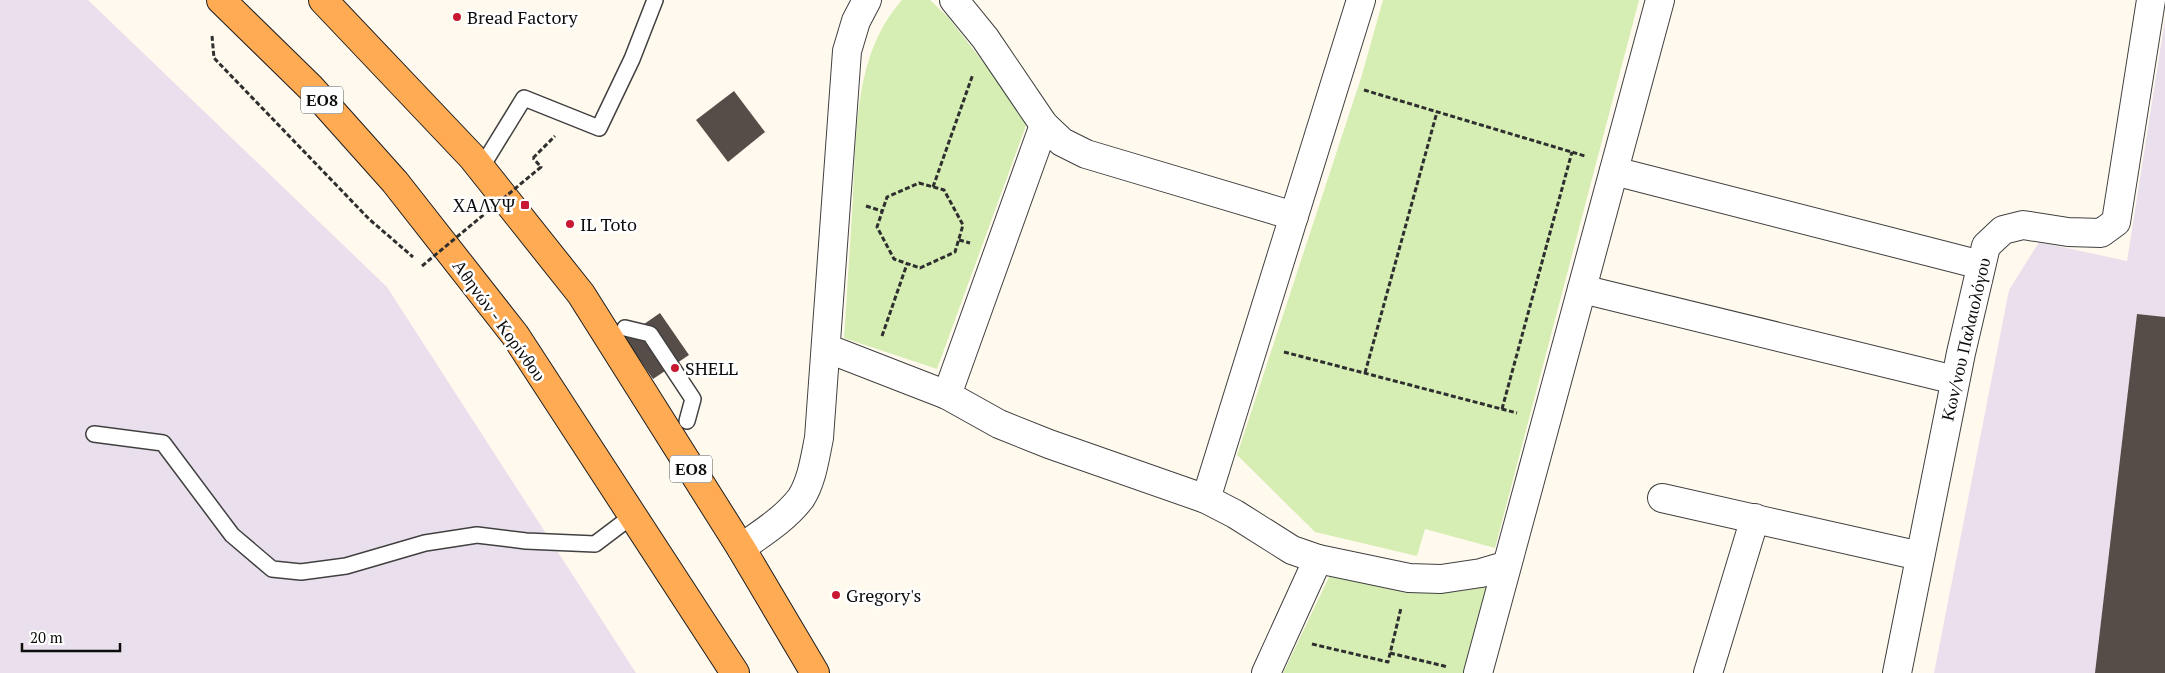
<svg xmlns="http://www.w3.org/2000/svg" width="2165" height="673" viewBox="0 0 2165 673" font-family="'PT Serif',serif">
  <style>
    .industrial { fill: #eae0ed }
    .green { fill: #d6edb3 }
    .building { fill: #574d48 }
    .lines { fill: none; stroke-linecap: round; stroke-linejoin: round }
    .service-casing { stroke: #404040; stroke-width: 18 }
    .minor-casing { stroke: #404040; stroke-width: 30 }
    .tertiary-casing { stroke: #404040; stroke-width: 30 }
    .trunk-casing { stroke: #1e1e1e; stroke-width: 30 }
    .path { stroke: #2f2f2f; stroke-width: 3; stroke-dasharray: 5 2.5; stroke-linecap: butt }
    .service { stroke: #fff; stroke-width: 15 }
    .minor { stroke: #fff; stroke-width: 28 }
    .tertiary { stroke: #fff; stroke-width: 28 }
    .trunk { stroke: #ffab54; stroke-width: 28 }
    .path-bridge { stroke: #2f2f2f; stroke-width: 3; stroke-dasharray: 5 2.5; stroke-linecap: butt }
    .poi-dot { fill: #c91932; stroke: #fff; stroke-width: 2 }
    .labels { text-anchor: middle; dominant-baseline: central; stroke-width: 5; stroke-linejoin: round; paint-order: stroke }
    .shield { fill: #fff; stroke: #565656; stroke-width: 1 }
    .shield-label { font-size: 16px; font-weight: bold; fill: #0d0d0d }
    .poi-label { font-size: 18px; fill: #0d0d0d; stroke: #fff; text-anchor: start }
    .street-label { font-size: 18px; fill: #0d0d0d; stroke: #fff }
  </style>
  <rect width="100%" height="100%" fill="#fffaed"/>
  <g class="industrial">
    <polygon points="0,0 88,0 387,287 636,673 0,673"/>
    <polygon points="2165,19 2165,673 1934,673 2009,290 2039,242 2127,261"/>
  </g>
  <g class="green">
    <path d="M902,0H930L948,17L1028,120L937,369L844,338C847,292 850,245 853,198C857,130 854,54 902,0Z"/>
    <polygon points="1383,0 1639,0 1495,548 1425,529 1417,556 1315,532 1237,455 1361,78"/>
    <polygon points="1331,573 1407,593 1462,591 1487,585 1463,673 1283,673"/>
  </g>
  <g class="building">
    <polygon points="734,91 765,132 728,162 696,120"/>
    <polygon points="660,313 689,355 653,379 624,338"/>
    <polygon points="2137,314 2165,317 2165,673 2095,673"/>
  </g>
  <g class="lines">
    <defs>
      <g id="service">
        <polyline points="481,168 524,98 599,128 632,59 655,0"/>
        <polyline points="625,328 650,334 693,399 687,421"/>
        <polyline points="94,434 163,443 232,535 272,569 301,572 346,566 425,543 477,535 526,541 595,544 632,516"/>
      </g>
      <g id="minor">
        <polyline points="954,0 985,38 1044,125 1062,142 1086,154 1294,216"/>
        <polyline points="1614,171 1981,265"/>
        <polyline points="1582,289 1955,380"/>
        <polyline points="826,348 947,395 999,424 1049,444 1206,499 1235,514 1292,550 1318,559 1409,578 1441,579 1481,573 1505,566"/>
        <polyline points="947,395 1044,125"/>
        <polyline points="1662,498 1920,556"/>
        <polyline points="1206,499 1361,0"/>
        <polyline points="1266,673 1318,559"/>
        <polyline points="1478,673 1660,0"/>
        <polyline points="1708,673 1755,518"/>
        <polyline points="1897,673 1961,353 1986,246 2003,230 2023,225 2068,232 2101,233 2116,222 2151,0"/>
      </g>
      <path id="tertiary" d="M741,548C762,533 785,519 801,498C812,481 815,457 819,438L847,51L856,21L867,0"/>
      <g id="trunk">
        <polyline points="221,0 311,88 395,182 515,335 735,673"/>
        <polyline points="323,0 472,157 581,294 741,548 815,673"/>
      </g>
    </defs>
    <use href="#service" class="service-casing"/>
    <use href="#minor" class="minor-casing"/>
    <use href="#tertiary" class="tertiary-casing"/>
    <use href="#trunk" class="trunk-casing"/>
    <g class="path">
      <polyline points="212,36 214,58 369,219 413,257"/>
      <polyline points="1364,90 1585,156"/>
      <polyline points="533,158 555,136"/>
      <polygon points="919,183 944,190 963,225 955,252 920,268 894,259 877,227 887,197"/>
      <polyline points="933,187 973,74"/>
      <polyline points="866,206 882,211"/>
      <polyline points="959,240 970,243"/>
      <polyline points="882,336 907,264"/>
      <polyline points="1284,352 1517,413"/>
      <polyline points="1365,373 1437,112"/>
      <polyline points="1502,409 1572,152"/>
      <polyline points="1312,644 1388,662 1401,608"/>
      <polyline points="1390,653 1448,667"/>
    </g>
    <use href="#service" class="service"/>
    <use href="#minor" class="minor"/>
    <use href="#tertiary" class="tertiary"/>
    <use href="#trunk" class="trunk"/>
    <polyline class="path-bridge" points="422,266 541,167 533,158"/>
  </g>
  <g class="poi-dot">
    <circle cx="457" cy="17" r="5"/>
    <rect x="520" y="200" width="10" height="10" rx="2.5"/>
    <circle cx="570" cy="224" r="5"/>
    <circle cx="675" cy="368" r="5"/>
    <circle cx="836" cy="595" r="5"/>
  </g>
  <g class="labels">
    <g class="shield">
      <rect x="301" y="86.5" width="42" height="27" rx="4"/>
      <rect x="670" y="455.5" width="42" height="27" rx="4"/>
    </g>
    <g class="shield-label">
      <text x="322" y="100">ΕΟ8</text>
      <text x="691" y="469">ΕΟ8</text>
    </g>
    <g class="poi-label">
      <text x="467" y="17">Bread Factory</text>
      <text x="515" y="205" text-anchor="end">ΧΑΛΥΨ</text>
      <text x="580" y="224">IL Toto</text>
      <text x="685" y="368">SHELL</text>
      <text x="846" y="595">Gregory's</text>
    </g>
    <g class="street-label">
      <text transform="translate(500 320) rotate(54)">Αθηνών - Κορίνθου</text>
      <text transform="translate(1965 339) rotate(-77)">Κων/νου Παλαιολόγου</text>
    </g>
  </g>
  <path d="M22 643v8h98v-8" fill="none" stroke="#0d0d0d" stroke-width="2.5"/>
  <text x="30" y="643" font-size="15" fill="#0d0d0d" stroke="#ffffff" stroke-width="4" paint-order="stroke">20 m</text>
</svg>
